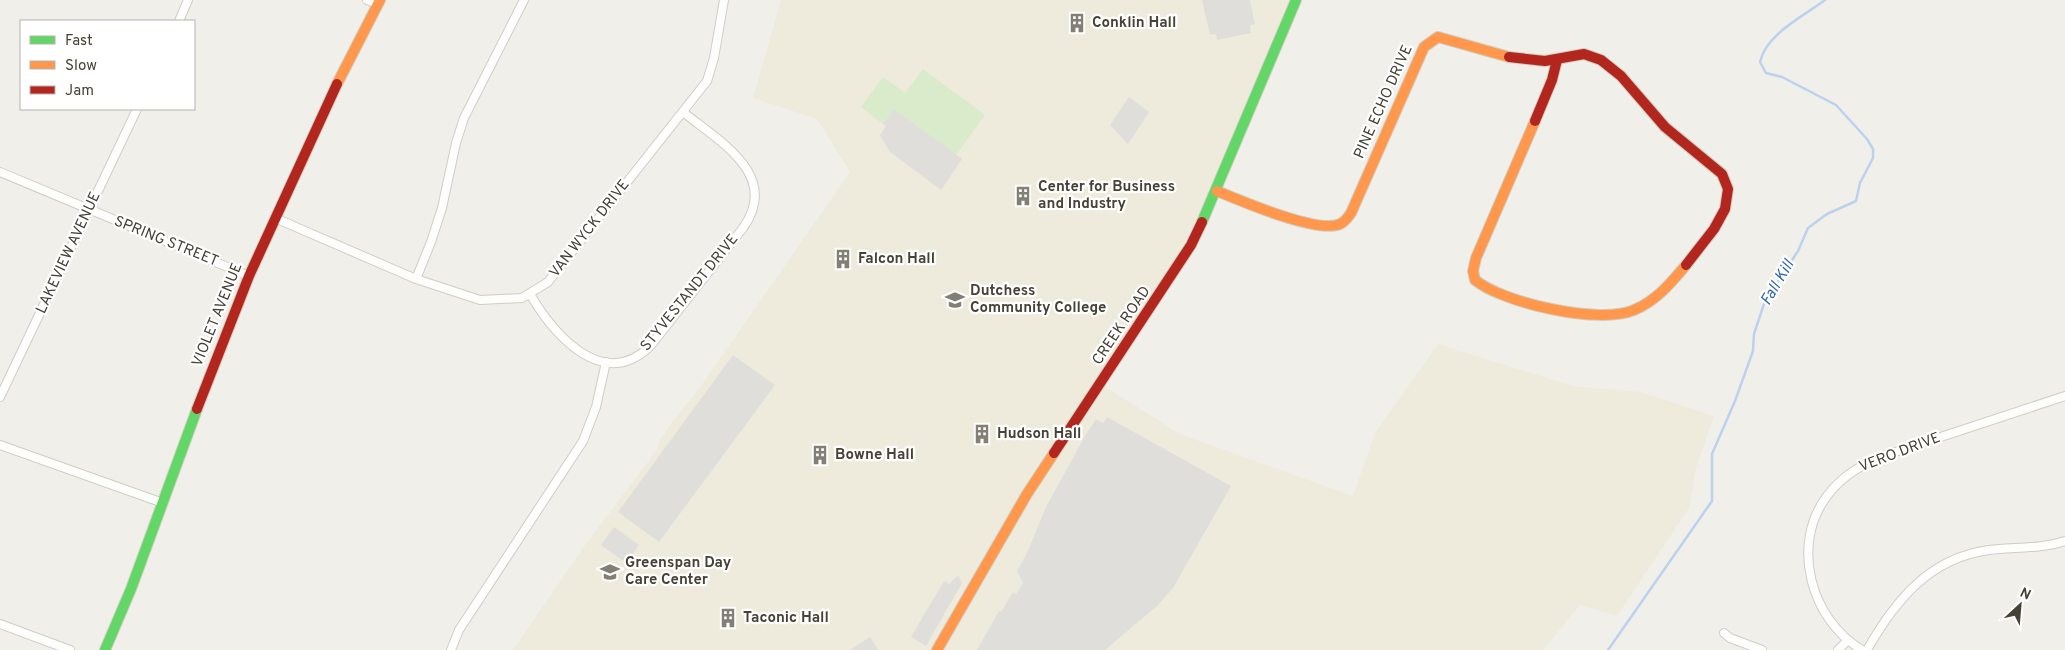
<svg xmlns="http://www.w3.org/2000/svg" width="2065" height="650" viewBox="0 0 2065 650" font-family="Overpass,sans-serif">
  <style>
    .education { fill: #eeebdc }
    .green { fill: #d9ebca }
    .parking { fill: #dfdeda }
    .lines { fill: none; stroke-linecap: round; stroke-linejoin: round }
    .stream { stroke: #bbd2ee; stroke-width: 2.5 }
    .street-casing { stroke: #cecdc7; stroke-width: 10 }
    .fast-casing { stroke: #d0cec1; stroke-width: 12 }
    .slow-casing { stroke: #d0cec1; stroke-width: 12 }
    .jam-casing { stroke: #d0cec1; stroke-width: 12 }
    .street { stroke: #fdfdfc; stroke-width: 8 }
    .fast { stroke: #63d668; stroke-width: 10 }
    .slow { stroke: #ff974d; stroke-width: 10 }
    .jam { stroke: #b3261e; stroke-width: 10 }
    .labels { text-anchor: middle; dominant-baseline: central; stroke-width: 4.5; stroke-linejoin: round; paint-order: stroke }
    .poi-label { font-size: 15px; font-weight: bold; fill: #464236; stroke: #fff; text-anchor: start }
    .street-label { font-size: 15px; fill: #464236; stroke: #fff }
    .water-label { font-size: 16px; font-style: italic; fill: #3169b1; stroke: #fff }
  </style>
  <rect width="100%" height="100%" fill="#f0efea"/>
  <polygon class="education" points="781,0 1289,0 1191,232 1170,268 1096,381 1180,434 1353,496 1375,433 1438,344 1573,386 1641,392 1714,416 1696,468 1689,508 1617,616 1580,605 1543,650 513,650 585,545 657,450 660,440 672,422 699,389 850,172 817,119 753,98"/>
  <polygon class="green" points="923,69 985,115 956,155 894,109 883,124 861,107 883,77 905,93"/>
  <g class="parking">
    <polygon points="1202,0 1250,0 1255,24 1250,25 1251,33 1217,40 1216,34 1210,35"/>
    <polygon points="1129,97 1149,112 1128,144 1110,125"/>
    <polygon points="894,109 962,159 941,190 889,151 880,135 886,126 883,124"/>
    <polygon points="733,355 775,385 659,542 618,512"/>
    <polygon points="1107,417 1231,486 1173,588 1157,606 1105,650 977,650 999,611 1001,612 1013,592 1016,594 1023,583 1017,571 1027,553 1046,507 1085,436 1096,419 1103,423"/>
    <polygon points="614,527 639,545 626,563 601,545"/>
    <polygon points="958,575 962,583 926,646 911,637 944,581 949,584"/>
    <polygon points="870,637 878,650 850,650"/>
  </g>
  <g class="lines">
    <path class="stream" d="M1608,650L1712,501V454L1735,401L1753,351L1754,334L1765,301L1798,251L1808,228L1827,214L1856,201L1860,183L1873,158V149L1867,139L1836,105L1782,77L1766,73L1760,62C1766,34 1804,16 1825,0"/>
    <defs>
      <g id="street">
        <polyline points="367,0 378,4"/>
        <polyline points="179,21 188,0"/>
        <polyline points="0,172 249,276"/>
        <polyline points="275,218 416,279 480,300 522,298 548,282 707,81 714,58 724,0"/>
        <polyline points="416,279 431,242 442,208 456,143 464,118 524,0"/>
        <path d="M530,294C554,335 605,394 652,344L743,228C781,175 719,141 683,112"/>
        <polyline points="0,397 137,109"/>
        <polyline points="0,445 163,503"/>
        <polyline points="0,624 70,650"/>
        <polyline points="1724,633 1730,638 1762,650"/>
        <polyline points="451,650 459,630 583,441 596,407 606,362"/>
        <polyline points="1838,650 1847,641"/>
        <path d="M1862,650C1811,620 1790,545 1827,496C1842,476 1861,465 1883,456L2065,396"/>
        <path d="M1867,650C1895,601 1929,558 1989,550C2014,547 2041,549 2065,541"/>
      </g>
      <g id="fast">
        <polyline points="1202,222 1296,0"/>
        <polyline points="105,650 131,589 197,409"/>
      </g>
      <g id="slow">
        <polyline points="337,84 380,0"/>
        <path d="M1535,121L1476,258L1473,271L1475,280C1503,303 1600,325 1634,310C1656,301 1671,283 1686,265"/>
        <path d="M1217,191C1241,201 1318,234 1340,224C1345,222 1348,217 1351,213L1424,47L1438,37L1509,57"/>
        <polyline points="937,650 1027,494 1054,453"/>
      </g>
      <g id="jam">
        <polyline points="1509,57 1545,61 1584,54 1601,60 1621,76 1665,127 1722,174 1728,189 1725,209 1714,229 1686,265"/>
        <polyline points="1535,121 1552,80 1557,60"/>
        <polyline points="197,409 249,276 337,84"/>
        <polyline points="1054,453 1191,245 1202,222"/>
      </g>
    </defs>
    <use href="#street" class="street-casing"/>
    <use href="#fast" class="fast-casing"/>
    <use href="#slow" class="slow-casing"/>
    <use href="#jam" class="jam-casing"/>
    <use href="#street" class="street"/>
    <use href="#fast" class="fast"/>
    <use href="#slow" class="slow"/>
    <use href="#jam" class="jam"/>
  </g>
  <defs>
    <symbol id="building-bare" viewBox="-9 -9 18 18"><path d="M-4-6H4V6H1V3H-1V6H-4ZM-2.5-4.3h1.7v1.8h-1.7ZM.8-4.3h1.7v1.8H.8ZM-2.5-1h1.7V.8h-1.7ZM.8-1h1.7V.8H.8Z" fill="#827f75" stroke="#fff" stroke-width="2.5" paint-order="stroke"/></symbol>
    <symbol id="university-bare" viewBox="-9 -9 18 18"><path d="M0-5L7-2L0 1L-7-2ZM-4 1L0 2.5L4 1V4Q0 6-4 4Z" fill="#827f75" stroke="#fff" stroke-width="2.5" paint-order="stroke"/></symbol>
    <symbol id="school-bare" viewBox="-9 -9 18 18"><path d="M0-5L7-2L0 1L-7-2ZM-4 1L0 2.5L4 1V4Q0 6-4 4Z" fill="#827f75" stroke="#fff" stroke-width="2.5" paint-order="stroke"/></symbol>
  </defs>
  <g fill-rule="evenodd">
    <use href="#building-bare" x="1063" y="9" width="28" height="28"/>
    <use href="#building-bare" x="1009" y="182" width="28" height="28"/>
    <use href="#building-bare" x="829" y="245" width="28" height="28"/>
    <use href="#university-bare" x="941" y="286" width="28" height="28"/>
    <use href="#building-bare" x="968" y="420" width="28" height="28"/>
    <use href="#building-bare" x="806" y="441" width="28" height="28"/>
    <use href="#school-bare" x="596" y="558" width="28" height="28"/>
    <use href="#building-bare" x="714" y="604" width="28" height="28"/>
  </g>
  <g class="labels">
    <g class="poi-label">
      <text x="1092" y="23">Conklin Hall</text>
      <text x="1038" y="187">Center for Business<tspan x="1038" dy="17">and Industry</tspan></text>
      <text x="858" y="259">Falcon Hall</text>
      <text x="970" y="291">Dutchess<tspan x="970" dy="17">Community College</tspan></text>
      <text x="997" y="434">Hudson Hall</text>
      <text x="835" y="455">Bowne Hall</text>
      <text x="625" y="563">Greenspan Day<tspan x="625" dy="17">Care Center</tspan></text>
      <text x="743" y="618">Taconic Hall</text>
    </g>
    <g class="street-label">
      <text transform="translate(1384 102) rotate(-66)">PINE ECHO DRIVE</text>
      <text transform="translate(590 229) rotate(-52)">VAN WYCK DRIVE</text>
      <text transform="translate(166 242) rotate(22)">SPRING STREET</text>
      <text transform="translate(69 253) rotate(-65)">LAKEVIEW AVENUE</text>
      <text transform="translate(690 293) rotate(-51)">STYVESTANDT DRIVE</text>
      <text transform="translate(218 315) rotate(-68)">VIOLET AVENUE</text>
      <text transform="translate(1122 326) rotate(-56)">CREEK ROAD</text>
      <text transform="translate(1900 453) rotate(-21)">VERO DRIVE</text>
    </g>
    <g class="water-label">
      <text transform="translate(1778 283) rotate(-59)">Fall Kill</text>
    </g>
  </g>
  <rect x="20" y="20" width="175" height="90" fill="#ffffff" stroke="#b5b3af"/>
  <rect x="30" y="36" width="25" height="8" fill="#63d668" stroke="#b5b3af"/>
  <text x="65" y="45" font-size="15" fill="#464236">Fast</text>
  <rect x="30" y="61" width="25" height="8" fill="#ff974d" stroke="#b5b3af"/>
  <text x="65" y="70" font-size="15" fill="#464236">Slow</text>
  <rect x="30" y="86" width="25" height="8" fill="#b3261e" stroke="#b5b3af"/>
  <text x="65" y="95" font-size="15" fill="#464236">Jam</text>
  <g transform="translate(2020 605) rotate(26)" stroke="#ffffff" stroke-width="4" paint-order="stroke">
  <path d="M0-4L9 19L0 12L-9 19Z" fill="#464236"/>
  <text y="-8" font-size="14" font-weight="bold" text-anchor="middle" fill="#464236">N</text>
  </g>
</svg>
